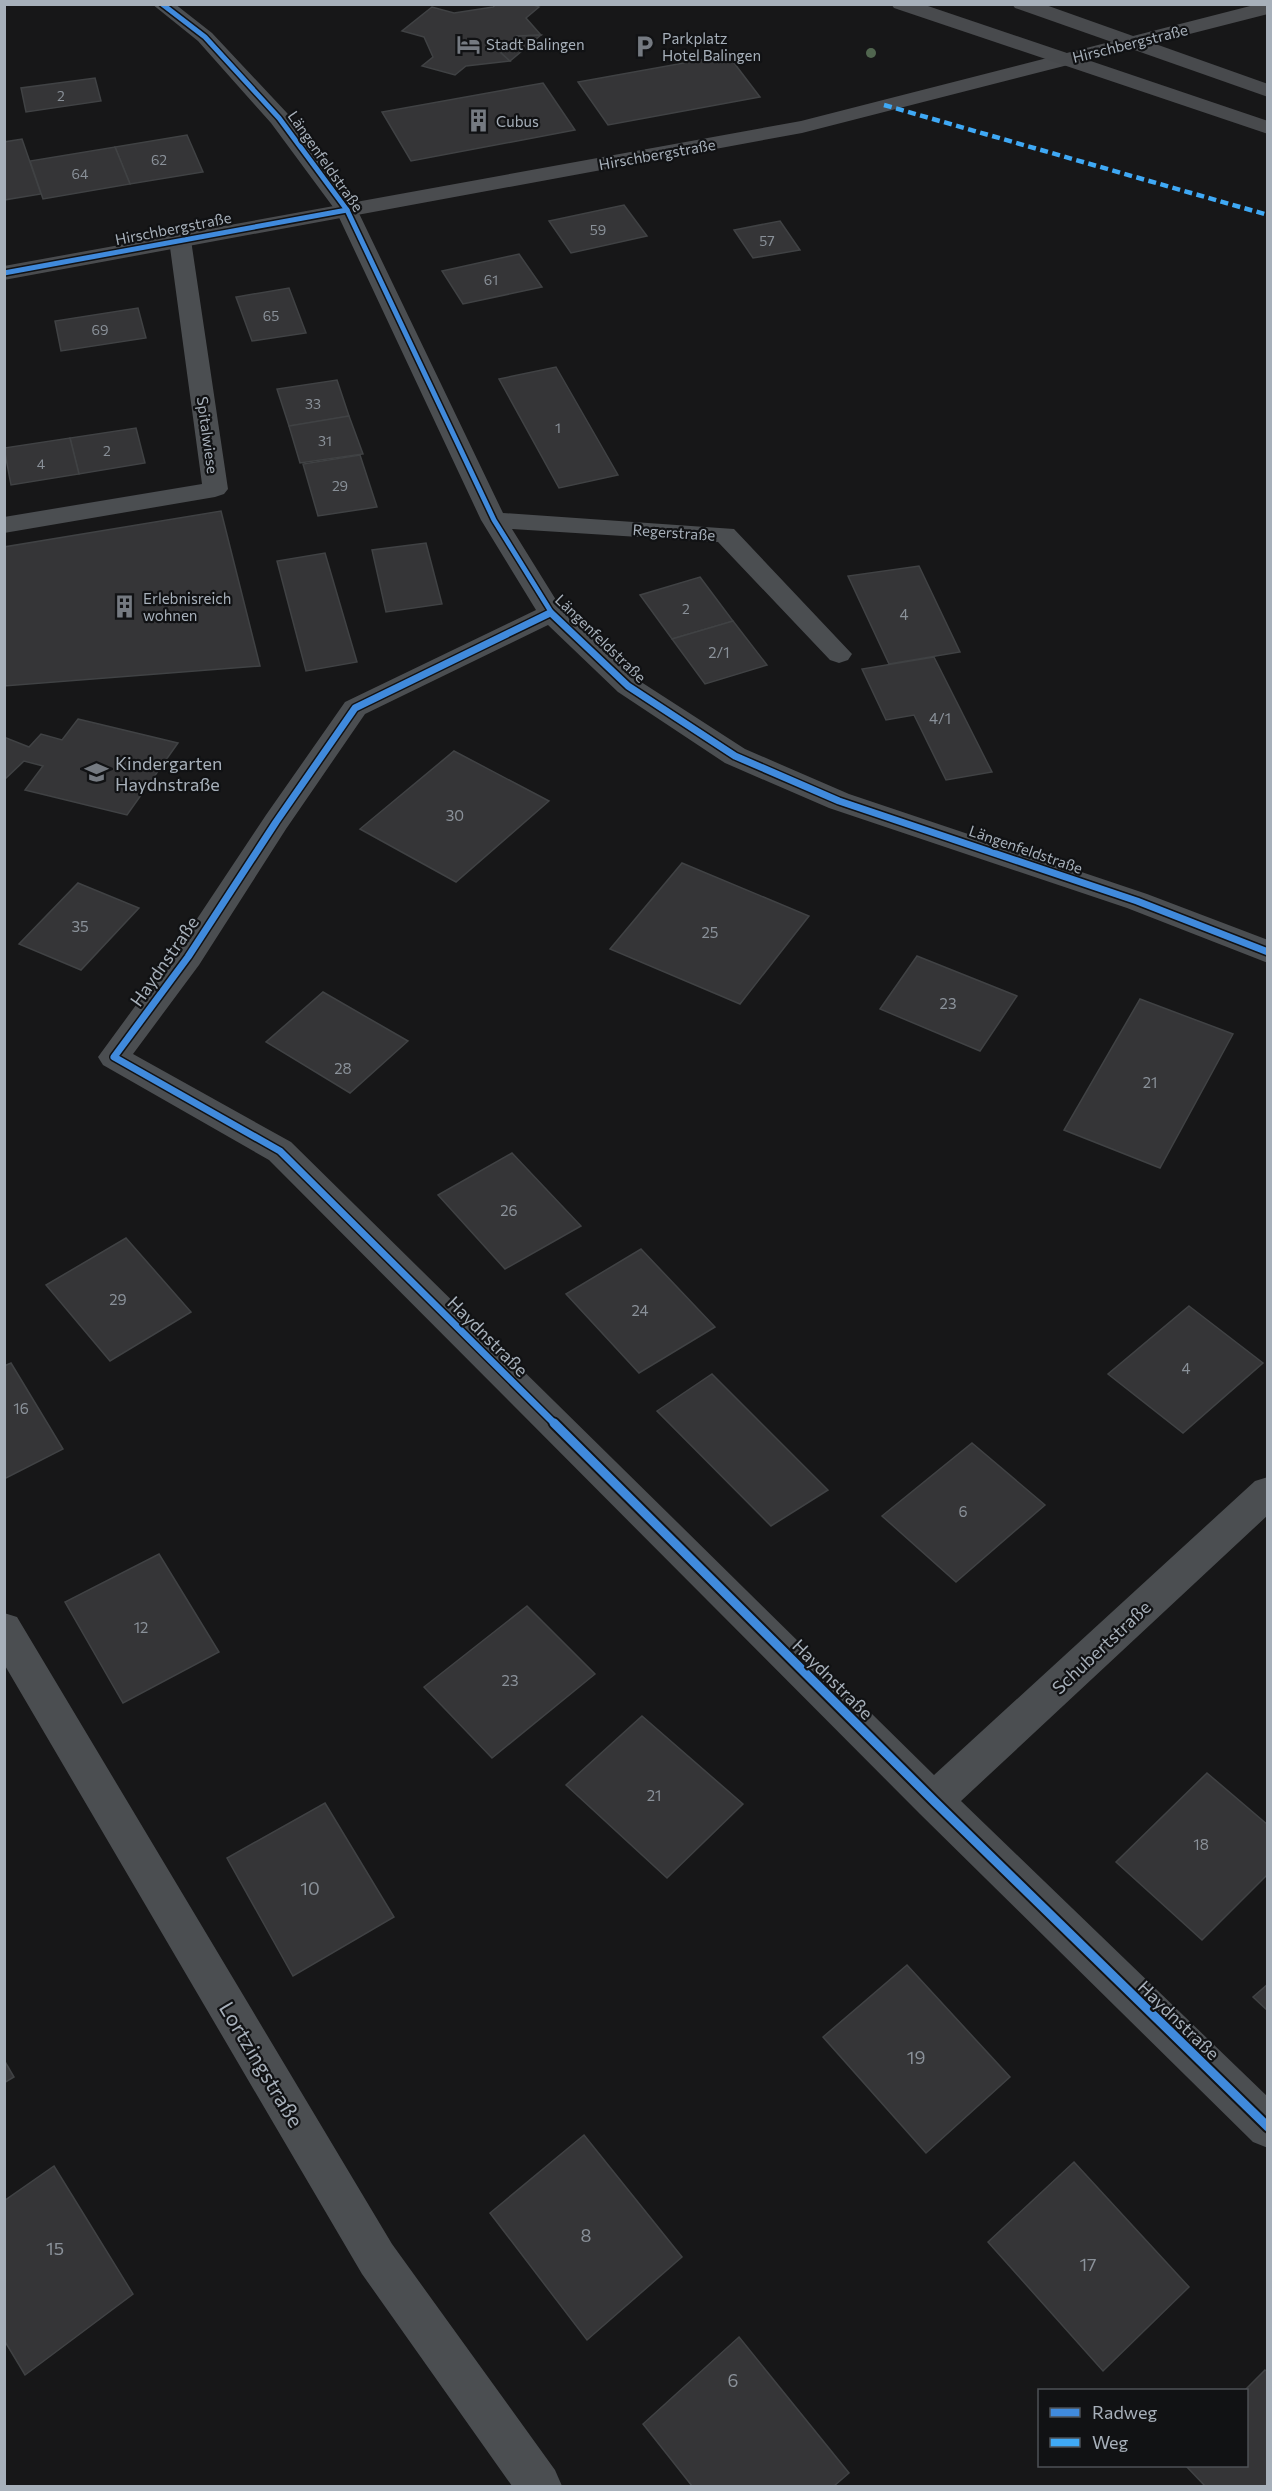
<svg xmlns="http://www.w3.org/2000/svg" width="1272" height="2491" viewBox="0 0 1272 2491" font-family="Commissioner,sans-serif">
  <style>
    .building { fill: #353537; stroke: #404244; stroke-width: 1.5 }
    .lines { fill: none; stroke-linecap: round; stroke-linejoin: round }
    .street { fill: #4b4e51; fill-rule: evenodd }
    .secondary { fill: #4a4c4f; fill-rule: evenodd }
    .highway { fill: #484a4d; fill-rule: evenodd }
    .quiet { stroke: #3fa9f5; stroke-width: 4.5; stroke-dasharray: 8 4.5; stroke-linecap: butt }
    .cycleway-far2-casing { stroke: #111214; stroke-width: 8 }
    .cycleway-far1-casing { stroke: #111214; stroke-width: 10 }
    .cycleway-casing { stroke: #111214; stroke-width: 13 }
    .cycleway-far2 { stroke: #408adc; stroke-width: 5 }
    .cycleway-far1 { stroke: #408adc; stroke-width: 7 }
    .cycleway { stroke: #408adc; stroke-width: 9 }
    .tree { fill: #51664f }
    .labels { text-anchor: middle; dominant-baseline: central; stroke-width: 4.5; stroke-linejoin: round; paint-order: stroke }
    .far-number-label { font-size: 14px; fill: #8a9199 }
    .far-poi-label { font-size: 15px; fill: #a7b0ba; stroke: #111214; text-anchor: start }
    .far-street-label { font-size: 15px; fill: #a7b0ba; stroke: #111214 }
    .number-label { font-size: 15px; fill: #8a9199 }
    .poi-label { font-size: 18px; fill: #a7b0ba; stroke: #111214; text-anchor: start }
    .street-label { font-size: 18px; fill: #a7b0ba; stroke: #111214 }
    .near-number-label { font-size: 18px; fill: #8a9199 }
    .near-street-label { font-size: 21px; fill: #a7b0ba; stroke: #111214 }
  </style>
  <rect width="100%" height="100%" fill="#171718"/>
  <g class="building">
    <polygon points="497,4 531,4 539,7 526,18 541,35 517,36 499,51 510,61 466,66 455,75 422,66 433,57 424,37 402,31 432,7 454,13 493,7"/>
    <polygon points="541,35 510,61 499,51 517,36"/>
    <polygon points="728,55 760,97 608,125 578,82"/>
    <polygon points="95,78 101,101 26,112 21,88"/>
    <polygon points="543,83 575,130 411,161 382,112"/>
    <polygon points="187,135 203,172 130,184 115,147"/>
    <polygon points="22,139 41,194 4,200 4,142"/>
    <polygon points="115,147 130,184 43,199 30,161"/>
    <polygon points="624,205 647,236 571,253 549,221"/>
    <polygon points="780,221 800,250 753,258 734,230"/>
    <polygon points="519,254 542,287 463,304 442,271"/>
    <polygon points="289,288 306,333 252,341 236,297"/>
    <polygon points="138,308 146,338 61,351 55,321"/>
    <polygon points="556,367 618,475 559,488 499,379"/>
    <polygon points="337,380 349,416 289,426 277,389"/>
    <polygon points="349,416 363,454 300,463 289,426"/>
    <polygon points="136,428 145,463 79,474 70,438"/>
    <polygon points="70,438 79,474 11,485 4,448"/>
    <polygon points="360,455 377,507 318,516 303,464"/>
    <polygon points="221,511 260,666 4,686 4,547"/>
    <polygon points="426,543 442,604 386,612 372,550"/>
    <polygon points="325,553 357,662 306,671 277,561"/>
    <polygon points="919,566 960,652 889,664 848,576"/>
    <polygon points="700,577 733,621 672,639 640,595"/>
    <polygon points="733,621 767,665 705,684 672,639"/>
    <polygon points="934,657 992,772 946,780 914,715 886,720 862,669"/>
    <polygon points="78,719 178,743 127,815 25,790 43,766 24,761 4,780 4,737 29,747 41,734 62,740"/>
    <polygon points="454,751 549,801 456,882 360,829"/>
    <polygon points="682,863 809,916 740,1004 610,949"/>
    <polygon points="78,883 139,908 81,970 19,944"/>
    <polygon points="917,956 1017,996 980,1051 880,1009"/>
    <polygon points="323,992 408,1041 350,1093 266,1042"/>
    <polygon points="1140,999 1233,1034 1160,1168 1064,1130"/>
    <polygon points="512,1153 581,1226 505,1269 438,1195"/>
    <polygon points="126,1238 191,1312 110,1361 46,1285"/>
    <polygon points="641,1249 715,1327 639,1373 566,1294"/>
    <polygon points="1189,1306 1263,1363 1183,1433 1108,1374"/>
    <polygon points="11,1363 63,1449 4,1479 4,1366"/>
    <polygon points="712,1374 828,1490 771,1526 657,1411"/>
    <polygon points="972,1443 1045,1505 956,1582 882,1516"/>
    <polygon points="159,1554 219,1652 123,1703 65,1602"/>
    <polygon points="527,1606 595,1674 492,1758 424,1687"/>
    <polygon points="642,1716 743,1804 667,1878 566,1785"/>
    <polygon points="1207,1773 1268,1825 1268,1874 1202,1940 1116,1862"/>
    <polygon points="325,1803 394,1917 293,1976 227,1858"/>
    <polygon points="907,1965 1010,2077 926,2153 823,2037"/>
    <polygon points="1268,1984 1268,2011 1253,1997"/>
    <polygon points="4,2060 14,2077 4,2083"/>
    <polygon points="584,2135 682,2257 587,2340 490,2213"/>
    <polygon points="1074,2162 1189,2287 1103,2371 988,2242"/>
    <polygon points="54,2166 133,2294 25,2375 4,2340 4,2201"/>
    <polygon points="739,2337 849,2473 834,2486 692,2486 643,2424"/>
    <polygon points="1265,2370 1268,2372 1268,2486 1205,2486 1186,2466 1246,2466 1245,2390"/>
  </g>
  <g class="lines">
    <g class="street">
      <polygon points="152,4 175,4 212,33 287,113 355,205 503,513 734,529 852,654 848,660 839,663 830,660 718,542 512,529 561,608 638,680 745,749 849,794 1147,894 1268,940 1268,963 1127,908 829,808 725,763 618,692 548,625 365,714 286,829 199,965 133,1054 291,1142 934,1775 1255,1481 1268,1477 1268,1515 961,1801 1268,2097 1268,2148 1253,2142 920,1814 269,1160 103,1065 98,1057 177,949 266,815 345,702 536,610 481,520 336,211 271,123 198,41"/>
      <polygon points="180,233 188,235 191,240 228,489 224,494 215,497 4,533 4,517 202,484 169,240 172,235"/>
      <polygon points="4,1613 17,1617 392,2244 555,2470 562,2486 512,2486 362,2274 4,1664"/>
    </g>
    <polygon class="secondary" points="1258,4 1268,4 1268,14 802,133 4,280 4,266 801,121"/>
    <g class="highway">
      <polygon points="891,4 922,4 1268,121 1268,134 894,8"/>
      <polygon points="1012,4 1043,4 1268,84 1268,97 1015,8"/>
    </g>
    <polyline class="quiet" points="884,105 1268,215"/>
    <defs>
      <g id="cycleway-far2">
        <polyline points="162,4 205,37 279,118 347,210 494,520 553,615"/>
        <polyline points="4,273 347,210"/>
        <polyline points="547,615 551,613"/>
      </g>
      <g id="cycleway-far1">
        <polyline points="550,613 355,708 276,822 188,957 114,1057 280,1151 555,1424"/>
        <polyline points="551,613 628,686 735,756 839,801 1137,901 1268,952"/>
      </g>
      <polyline id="cycleway" points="554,1423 934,1801 1268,2127"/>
    </defs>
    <use href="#cycleway-far2" class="cycleway-far2-casing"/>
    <use href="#cycleway-far1" class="cycleway-far1-casing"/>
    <use href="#cycleway" class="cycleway-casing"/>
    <use href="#cycleway-far2" class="cycleway-far2"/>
    <use href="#cycleway-far1" class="cycleway-far1"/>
    <use href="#cycleway" class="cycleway"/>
  </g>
  <circle class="tree" cx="871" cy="53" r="5"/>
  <defs>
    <symbol id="hotel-bare" viewBox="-9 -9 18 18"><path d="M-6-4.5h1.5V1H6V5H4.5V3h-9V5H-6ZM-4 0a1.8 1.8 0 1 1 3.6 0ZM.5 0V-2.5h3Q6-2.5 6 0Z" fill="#757a81" stroke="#111214" stroke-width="2.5" paint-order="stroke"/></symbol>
    <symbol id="parking-bare" viewBox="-9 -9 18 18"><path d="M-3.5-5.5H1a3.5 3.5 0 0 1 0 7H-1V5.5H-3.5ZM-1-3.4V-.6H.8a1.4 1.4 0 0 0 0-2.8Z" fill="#757a81" stroke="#111214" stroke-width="2.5" paint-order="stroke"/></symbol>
    <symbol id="building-bare" viewBox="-9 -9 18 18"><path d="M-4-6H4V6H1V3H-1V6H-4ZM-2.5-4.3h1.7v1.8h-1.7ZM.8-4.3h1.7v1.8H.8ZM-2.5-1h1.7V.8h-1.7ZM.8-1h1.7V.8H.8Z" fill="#757a81" stroke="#111214" stroke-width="2.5" paint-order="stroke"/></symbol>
    <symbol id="school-bare" viewBox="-9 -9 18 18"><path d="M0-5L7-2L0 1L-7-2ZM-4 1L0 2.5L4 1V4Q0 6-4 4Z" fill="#757a81" stroke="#111214" stroke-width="2.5" paint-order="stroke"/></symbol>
  </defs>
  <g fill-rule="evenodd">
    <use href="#hotel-bare" x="452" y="28" width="33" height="33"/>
    <use href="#parking-bare" x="628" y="30" width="33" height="33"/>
    <use href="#building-bare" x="462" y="104" width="33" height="33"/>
    <use href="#building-bare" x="108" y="590" width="33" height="33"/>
    <use href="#school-bare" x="80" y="756" width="33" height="33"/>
  </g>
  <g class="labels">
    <g class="far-number-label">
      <text x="61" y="95">2</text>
      <text x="159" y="159">62</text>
      <text x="80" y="173">64</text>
      <text x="598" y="229">59</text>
      <text x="767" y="240">57</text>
      <text x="491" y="279">61</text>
      <text x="271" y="315">65</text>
      <text x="100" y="329">69</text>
      <text x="313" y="403">33</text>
      <text x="558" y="427">1</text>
      <text x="325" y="440">31</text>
      <text x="107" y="450">2</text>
      <text x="41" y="463">4</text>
      <text x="340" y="485">29</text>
      <text x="686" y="608">2</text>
    </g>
    <g class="far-poi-label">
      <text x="662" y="38">Parkplatz<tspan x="662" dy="17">Hotel Balingen</tspan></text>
      <text x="486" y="44">Stadt Balingen</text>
      <text x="496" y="121">Cubus</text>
      <text x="143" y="598">Erlebnisreich<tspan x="143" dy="17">wohnen</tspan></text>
    </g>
    <g class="far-street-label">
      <text transform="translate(1130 43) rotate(-14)">Hirschbergstraße</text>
      <text transform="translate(657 154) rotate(-10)">Hirschbergstraße</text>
      <text transform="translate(326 161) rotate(55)">Längenfeldstraße</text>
      <text transform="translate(173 228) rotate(-11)">Hirschbergstraße</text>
      <text transform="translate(208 435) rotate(82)">Spitalwiese</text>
      <text transform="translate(674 532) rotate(4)">Regerstraße</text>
      <text transform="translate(601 638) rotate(44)">Längenfeldstraße</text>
      <text transform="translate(1026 849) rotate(19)">Längenfeldstraße</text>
    </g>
    <g class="number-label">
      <text x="904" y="614">4</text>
      <text x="719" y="652">2/1</text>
      <text x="940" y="718">4/1</text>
      <text x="455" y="815">30</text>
      <text x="80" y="926">35</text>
      <text x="710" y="932">25</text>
      <text x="948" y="1003">23</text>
      <text x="343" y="1068">28</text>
      <text x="1150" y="1082">21</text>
      <text x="509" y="1210">26</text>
      <text x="118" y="1299">29</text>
      <text x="640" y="1310">24</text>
      <text x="1186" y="1368">4</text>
      <text x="21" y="1408">16</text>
      <text x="963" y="1511">6</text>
      <text x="141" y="1627">12</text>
      <text x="510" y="1680">23</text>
      <text x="654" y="1795">21</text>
      <text x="1201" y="1844">18</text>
    </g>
    <g class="poi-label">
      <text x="115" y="763">Kindergarten<tspan x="115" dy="21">Haydnstraße</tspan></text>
    </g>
    <g class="street-label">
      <text transform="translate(164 961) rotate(-55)">Haydnstraße</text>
      <text transform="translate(488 1336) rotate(45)">Haydnstraße</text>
      <text transform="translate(1101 1647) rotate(-43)">Schubertstraße</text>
      <text transform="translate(833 1679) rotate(45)">Haydnstraße</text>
      <text transform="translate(1179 2020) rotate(44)">Haydnstraße</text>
    </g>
    <g class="near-number-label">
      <text x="310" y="1888">10</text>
      <text x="916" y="2057">19</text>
      <text x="586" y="2235">8</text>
      <text x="55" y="2248">15</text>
      <text x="1088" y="2264">17</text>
      <text x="733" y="2380">6</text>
    </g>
    <g class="near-street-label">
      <text transform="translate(262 2064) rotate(59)">Lortzingstraße</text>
    </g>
  </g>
  <rect width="1272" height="2491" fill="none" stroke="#a7b0ba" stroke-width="12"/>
  <rect x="1038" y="2389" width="210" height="78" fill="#111214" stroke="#4d5156" stroke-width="1.5"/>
  <rect x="1050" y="2408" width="30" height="9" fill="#408adc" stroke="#4d5156" stroke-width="1.5"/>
  <text x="1092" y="2419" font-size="18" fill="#a7b0ba">Radweg</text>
  <rect x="1050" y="2438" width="30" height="9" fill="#3fa9f5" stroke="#4d5156" stroke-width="1.5"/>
  <text x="1092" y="2449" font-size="18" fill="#a7b0ba">Weg</text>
</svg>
